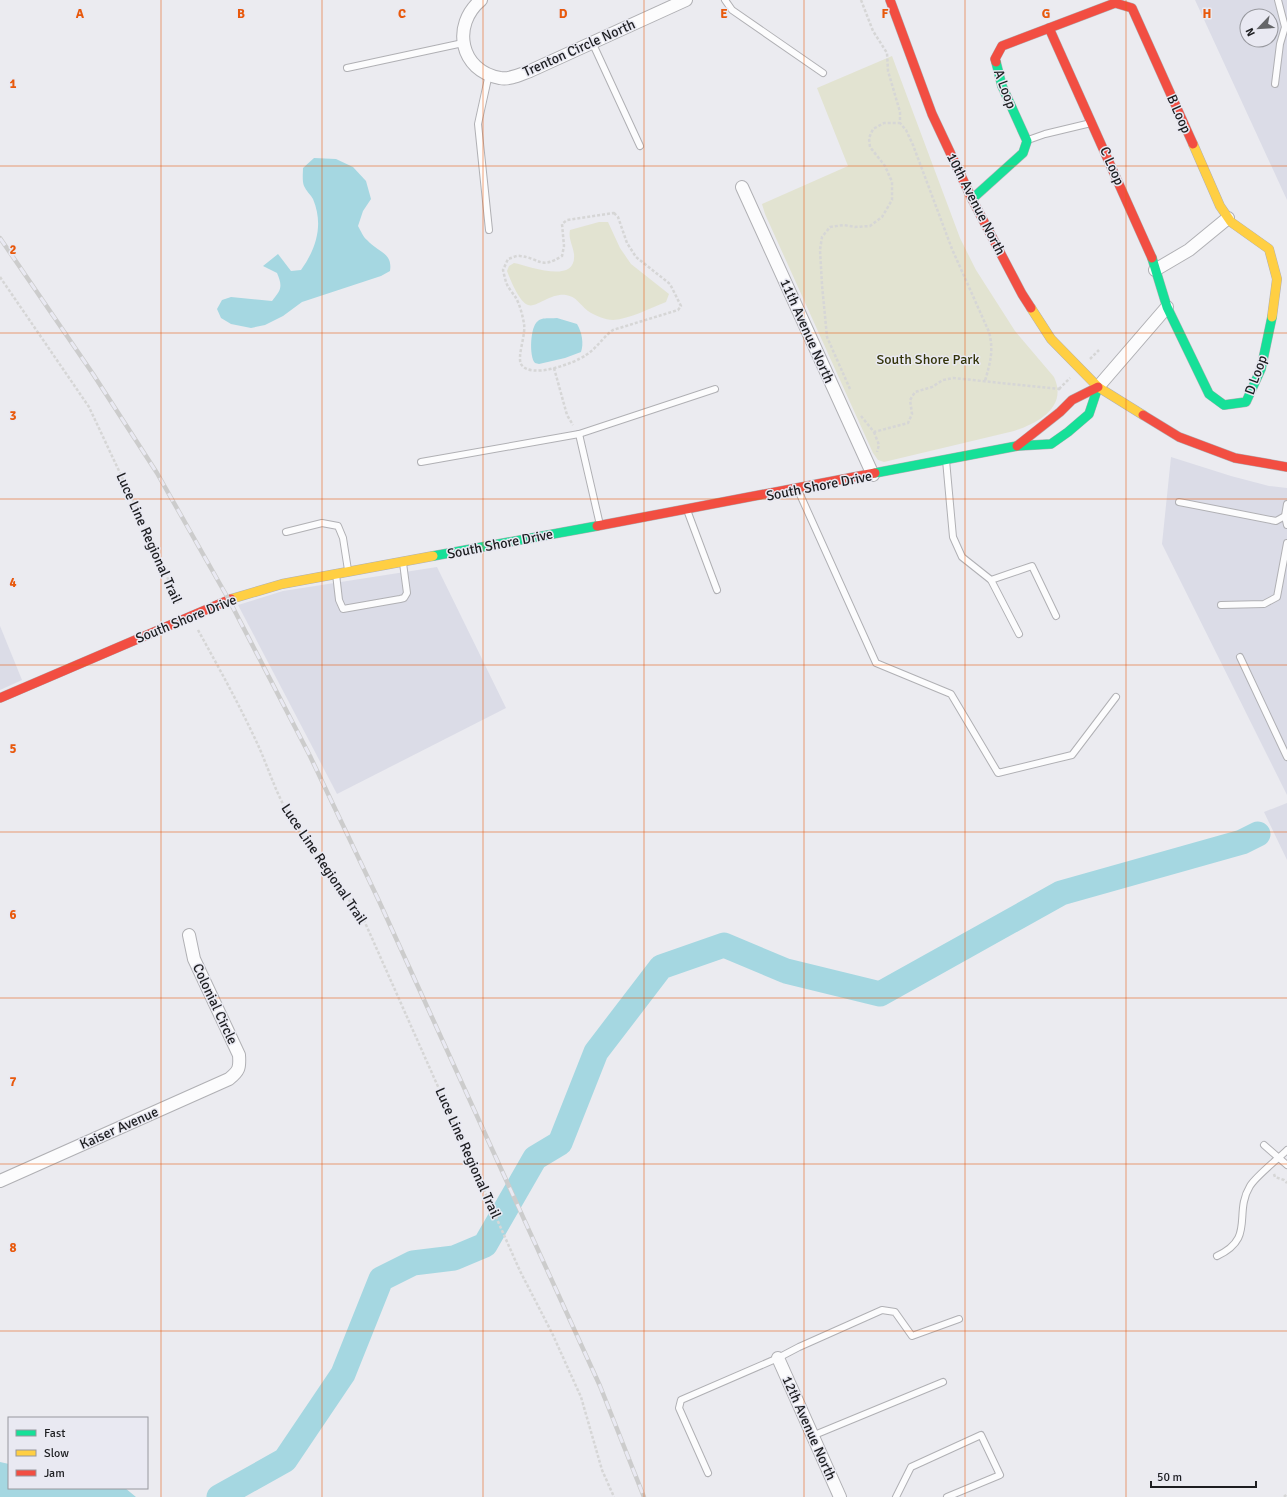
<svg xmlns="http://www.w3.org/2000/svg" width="1287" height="1497" viewBox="0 0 1287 1497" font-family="Signika,sans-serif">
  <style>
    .built { fill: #dbdce7; fill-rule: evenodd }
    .green { fill: #e2e3d1 }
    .water { fill: #a5d7e1 }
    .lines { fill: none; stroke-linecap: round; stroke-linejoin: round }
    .river { stroke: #a5d7e1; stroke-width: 25 }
    .lane-casing { stroke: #b0b0b4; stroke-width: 8 }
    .street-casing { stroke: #b0b0b4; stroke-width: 14 }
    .fast-casing { stroke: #b0b0b4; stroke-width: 10 }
    .slow-casing { stroke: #b0b0b4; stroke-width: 10 }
    .jam-casing { stroke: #b0b0b4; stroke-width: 10 }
    .path { stroke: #d6d6d6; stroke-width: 2.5; stroke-dasharray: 3 2; stroke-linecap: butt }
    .lane { stroke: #fcfcfd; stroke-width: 6 }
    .street { stroke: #fcfcfd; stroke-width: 12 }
    .fast { stroke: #16e098; stroke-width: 9 }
    .slow { stroke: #ffcf43; stroke-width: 9 }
    .jam { stroke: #f24e42; stroke-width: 9 }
    .rail-casing { stroke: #ccc; stroke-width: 4.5 }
    .rail { stroke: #e9e9f2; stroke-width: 3; stroke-dasharray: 9; stroke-linecap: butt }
    .grid { fill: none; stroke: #e8590c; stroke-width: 1; stroke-opacity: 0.55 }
    .labels { text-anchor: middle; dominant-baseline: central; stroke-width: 3; stroke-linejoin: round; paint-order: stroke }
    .street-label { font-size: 14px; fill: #1d1e21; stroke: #e9e9f2 }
    .park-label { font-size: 14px; fill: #333408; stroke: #e9e9f2 }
    .grid-label { font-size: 13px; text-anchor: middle; font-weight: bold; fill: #e8590c; stroke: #e9e9f2; stroke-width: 3; stroke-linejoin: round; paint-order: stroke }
  </style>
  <rect width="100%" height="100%" fill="#ebebf0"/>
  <g class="built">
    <path d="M1195,0H1287V200ZM1247,16H1271V40H1247Z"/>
    <polygon points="1171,457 1231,476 1269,486 1287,488 1287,795 1162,544"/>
    <polygon points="437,567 506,708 337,794 238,605 283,591"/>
    <polygon points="0,626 22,680 0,690"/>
    <polygon points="1287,803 1287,860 1264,812"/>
  </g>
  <g class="green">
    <path d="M892,56L960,238L976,270L1015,331L1054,377C1068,407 1038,423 1014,431L884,462L878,460L873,453L765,214L762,204L848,166L817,88Z"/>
    <path d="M599,222H608L620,248L631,264L669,294L666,302C650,308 630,319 613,320C606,320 593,315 588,311C579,304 577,297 566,295C559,294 551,297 545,300C540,302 533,307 528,305C519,302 510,279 507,271L509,266L514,263C529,266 577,285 574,254C573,246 568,238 570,230Z"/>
  </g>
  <g class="water">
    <path d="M314,158L336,159L353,167L366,181L371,199L363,211L358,226C361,231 363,237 367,240C377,252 393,252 390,271L381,276L302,302L283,316L265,325L251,328L231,324L221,318L217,309L222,300L231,297L272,301C281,290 283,287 277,273L263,266L278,254L291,271L301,270C316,249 324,225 313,199C311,195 306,191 304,186C302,181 303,173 303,168Z"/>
    <path d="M557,318L577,324C582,332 584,344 581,352L565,358L539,364L535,363C529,357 530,326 538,321C542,317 551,319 557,318Z"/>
    <polygon points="0,1462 9,1464 9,1488 125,1488 136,1497 0,1497"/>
  </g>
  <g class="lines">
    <polyline class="river" points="219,1497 285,1460 343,1374 381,1279 413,1263 454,1258 485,1245 535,1158 560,1143 596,1052 661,967 724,945 786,971 880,994 1061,893 1242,842 1258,834"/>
    <defs>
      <g id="lane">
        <polyline points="725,0 732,10 823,73"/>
        <polyline points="592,42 640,146"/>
        <polyline points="347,68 463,43"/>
        <polyline points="1275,84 1280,44 1285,27 1278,0"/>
        <polyline points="1028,140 1045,134 1091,123"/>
        <polyline points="489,230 478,124 489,74"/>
        <polyline points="579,434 600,525"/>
        <polyline points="946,460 953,537 962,557 991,580 1019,634"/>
        <polyline points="421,462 579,434 715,389"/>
        <polyline points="798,490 876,663 951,694 998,773 1072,755 1116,697"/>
        <polyline points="1179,502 1276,521 1285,516 1287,504"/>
        <polyline points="687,510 717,590"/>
        <polyline points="1285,516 1287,525"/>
        <polyline points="286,532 322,523 338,526 343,538 348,570"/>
        <polyline points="336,574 339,600 343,609 400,599 404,598 407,593 403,563"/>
        <polyline points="991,580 1032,566 1056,616"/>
        <polyline points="1221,605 1264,604 1277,597 1287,543"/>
        <polyline points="1240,657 1287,757"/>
        <polyline points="1264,1145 1287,1165"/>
        <path d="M1217,1256C1256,1238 1233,1214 1250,1186C1256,1176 1278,1159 1287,1150"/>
        <polyline points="812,1436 943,1382"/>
        <polyline points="708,1473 679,1408 681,1400 778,1358 799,1347 882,1310 895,1312 912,1336 959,1319"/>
        <polyline points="896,1497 911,1467 981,1435 1000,1475 947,1497"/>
      </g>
      <g id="street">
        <path d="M481,0C451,25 460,71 500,78C510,80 521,74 530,71L686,0"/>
        <polyline points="742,187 873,475"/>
        <polyline points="1155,270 1189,250 1228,218"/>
        <polyline points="1098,387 1167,307"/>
        <path d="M0,1181L229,1079C239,1071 240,1068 239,1055L194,959L189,935"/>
        <polyline points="778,1358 840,1497"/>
      </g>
      <g id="fast">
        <polyline points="972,199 1023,153 1027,141 1002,86 996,62"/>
        <polyline points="1152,258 1167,307 1209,394 1224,405 1246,402 1261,369 1272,317"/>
        <polyline points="875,473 1017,446 1051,444 1068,432 1089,414 1098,387"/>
        <polyline points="433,556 597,526"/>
      </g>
      <g id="slow">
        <polyline points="1193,144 1220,206 1231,222 1269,249 1277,279 1272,317"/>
        <polyline points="1031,308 1051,339 1098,387 1143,415"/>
        <polyline points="231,599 282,584 433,556"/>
      </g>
      <g id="jam">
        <polyline points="890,0 932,114 972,199 1022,294 1031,308"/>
        <polyline points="1049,28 1152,258"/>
        <polyline points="996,62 995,59 1002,46 1115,3 1132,8 1193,144"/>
        <polyline points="1143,415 1179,437 1235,458 1287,467"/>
        <polyline points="1017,446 1060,412 1072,400 1098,387"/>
        <polyline points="597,526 875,473"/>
        <polyline points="0,698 231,599"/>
      </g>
    </defs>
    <use href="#lane" class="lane-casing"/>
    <use href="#street" class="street-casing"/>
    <use href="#fast" class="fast-casing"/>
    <use href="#slow" class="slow-casing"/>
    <use href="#jam" class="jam-casing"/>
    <g class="path">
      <path d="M861,0L873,31L887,53L888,71L900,112V123L906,130L913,145L952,249L989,332C994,351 990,363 985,381"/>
      <path d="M614,213L618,217L627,243L636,257L670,284L681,306L678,310L613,330C603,337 597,348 586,355C575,363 530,380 521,364C517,356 526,335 524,324C523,317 520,305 516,298C513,293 508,288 506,282C505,279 504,274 503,270L508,259C512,258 517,255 520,256C540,258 540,270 562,256L564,246L562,224L567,220Z"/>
      <polyline points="0,277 89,407 151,539 179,605"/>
      <polyline points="1090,359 1099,350"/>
      <polyline points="554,368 567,415 573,425"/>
      <polyline points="850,389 827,337 822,285 820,250 822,237 830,227 844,225 855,227 870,226 882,217 892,200 892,182 885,166 870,147 869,138 873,129 884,123 900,123"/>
      <polyline points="1059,389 1070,378"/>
      <polyline points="861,416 874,432 908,423 912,414 910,400 915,392 932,387 943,380 953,378 1059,389 1061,391"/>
      <polyline points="874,432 879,445 877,452"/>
      <path d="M198,630C219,668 240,706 258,745C267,765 274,787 284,806C306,846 335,882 363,918L520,1271L552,1333L581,1397L602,1470L614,1497"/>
      <polyline points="1274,1174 1275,1177 1284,1180 1287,1183"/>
      <polyline points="1284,1497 1287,1494"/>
    </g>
    <use href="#lane" class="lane"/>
    <use href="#street" class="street"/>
    <use href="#fast" class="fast"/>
    <use href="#slow" class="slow"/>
    <use href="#jam" class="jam"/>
    <defs>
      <polyline id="rail" points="0,238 93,374 157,473 229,600 310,756 379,901 600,1386 644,1497"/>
    </defs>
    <use href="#rail" class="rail-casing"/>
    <use href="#rail" class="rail"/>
  </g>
  <path class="grid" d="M161,0V1497M322,0V1497M483,0V1497M644,0V1497M804,0V1497M965,0V1497M1126,0V1497M0,166H1287M0,333H1287M0,499H1287M0,665H1287M0,832H1287M0,998H1287M0,1164H1287M0,1331H1287"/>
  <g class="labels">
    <g class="street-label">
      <text transform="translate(579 48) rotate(-24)">Trenton Circle North</text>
      <text transform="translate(1005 89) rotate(70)">A Loop</text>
      <text transform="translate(1179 114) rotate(66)">B Loop</text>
      <text transform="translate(1112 166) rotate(66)">C Loop</text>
      <text transform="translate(976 204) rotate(63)">10th Avenue North</text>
      <text transform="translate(807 331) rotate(66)">11th Avenue North</text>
      <text transform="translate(1256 375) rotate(-70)">D Loop</text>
      <text transform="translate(819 486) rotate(-11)">South Shore Drive</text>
      <text transform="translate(149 538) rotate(66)">Luce Line Regional Trail</text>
      <text transform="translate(500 544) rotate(-11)">South Shore Drive</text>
      <text transform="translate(186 619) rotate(-22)">South Shore Drive</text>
      <text transform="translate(324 864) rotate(56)">Luce Line Regional Trail</text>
      <text transform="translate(215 1004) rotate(65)">Colonial Circle</text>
      <text transform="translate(119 1128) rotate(-24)">Kaiser Avenue</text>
      <text transform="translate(468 1153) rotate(66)">Luce Line Regional Trail</text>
      <text transform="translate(809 1428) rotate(66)">12th Avenue North</text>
    </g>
    <g class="park-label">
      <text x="928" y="359">South Shore Park</text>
    </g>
  </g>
  <g class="grid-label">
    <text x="80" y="18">A</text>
    <text x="241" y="18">B</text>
    <text x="402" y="18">C</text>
    <text x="563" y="18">D</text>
    <text x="724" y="18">E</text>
    <text x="885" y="18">F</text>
    <text x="1046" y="18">G</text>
    <text x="1207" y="18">H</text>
    <text x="13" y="88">1</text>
    <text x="13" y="254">2</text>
    <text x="13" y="420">3</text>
    <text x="13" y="587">4</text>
    <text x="13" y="753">5</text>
    <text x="13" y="919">6</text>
    <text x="13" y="1086">7</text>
    <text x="13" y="1252">8</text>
  </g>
  <rect x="8" y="1417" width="140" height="72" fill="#e9e9f2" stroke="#97989e"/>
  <rect x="16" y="1430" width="20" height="6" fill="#16e098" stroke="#97989e"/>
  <text x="44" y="1437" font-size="12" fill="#1d1e21">Fast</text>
  <rect x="16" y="1450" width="20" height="6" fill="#ffcf43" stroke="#97989e"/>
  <text x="44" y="1457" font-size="12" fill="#1d1e21">Slow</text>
  <rect x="16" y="1470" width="20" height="6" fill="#f24e42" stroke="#97989e"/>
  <text x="44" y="1477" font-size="12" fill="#1d1e21">Jam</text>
  <g transform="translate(1259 28) rotate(245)"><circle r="19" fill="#e9e9f2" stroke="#97989e"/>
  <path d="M0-3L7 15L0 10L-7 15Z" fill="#656669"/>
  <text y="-6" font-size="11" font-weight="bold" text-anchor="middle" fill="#1d1e21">N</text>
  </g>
  <path d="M1151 1481v6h105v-6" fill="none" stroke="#1d1e21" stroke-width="2"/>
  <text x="1157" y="1481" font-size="12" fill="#1d1e21" stroke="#e9e9f2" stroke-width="3" paint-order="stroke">50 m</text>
</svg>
